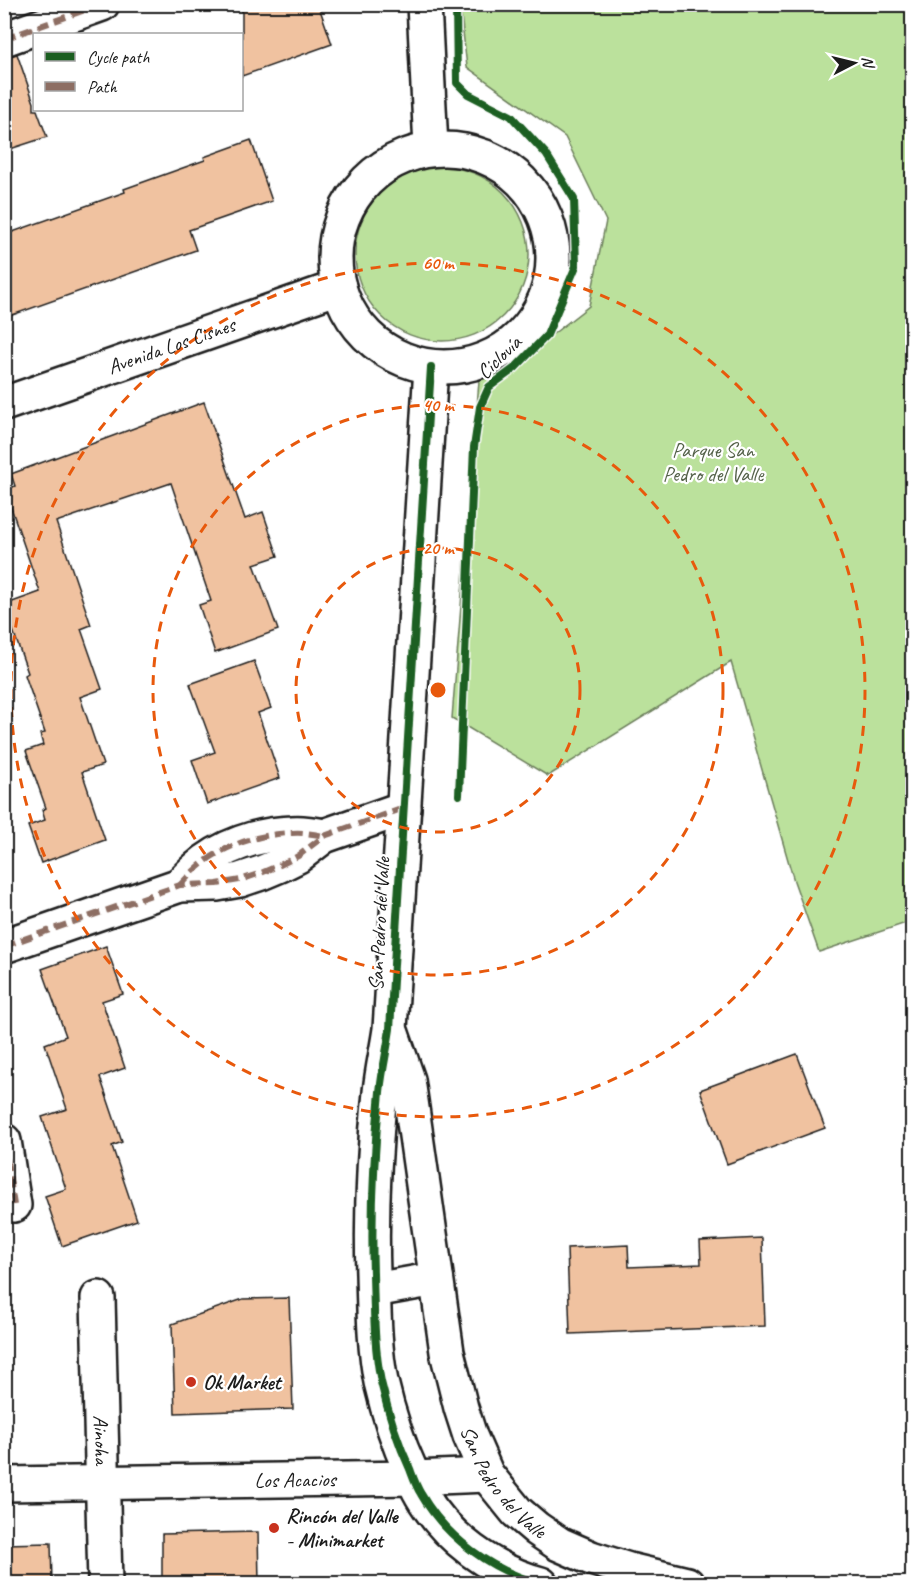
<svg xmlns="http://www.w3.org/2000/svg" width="917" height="1588" viewBox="0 0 917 1588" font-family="Caveat,sans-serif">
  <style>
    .green { fill: #bbe19c; stroke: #6c7e5c; stroke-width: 1.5 }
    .building { fill: #f0c2a0; stroke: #1c1c1c; stroke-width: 1.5 }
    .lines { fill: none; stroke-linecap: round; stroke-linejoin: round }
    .minor-casing { stroke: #1c1c1c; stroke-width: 38 }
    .minor { stroke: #fff; stroke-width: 33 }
    .quiet { stroke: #8d6e63; stroke-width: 6; stroke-dasharray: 12 6; stroke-linecap: butt }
    .cycleway-casing { stroke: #fff; stroke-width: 11 }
    .cycleway { stroke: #1b5e20; stroke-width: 8 }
    .ring { fill: none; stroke: #e8590c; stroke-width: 3; stroke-dasharray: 10 8 }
    .poi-dot { fill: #c8321e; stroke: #fff; stroke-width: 2 }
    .labels { text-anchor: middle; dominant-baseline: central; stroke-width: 4.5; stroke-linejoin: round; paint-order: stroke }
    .street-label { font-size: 21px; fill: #1c1c1c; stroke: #fff }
    .park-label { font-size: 21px; fill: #546149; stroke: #fff }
    .poi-label { font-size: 21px; font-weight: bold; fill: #1c1c1c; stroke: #fff; text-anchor: start }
    .centre { fill: #e8590c; stroke: #fff; stroke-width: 3 }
    .ring-label { font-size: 18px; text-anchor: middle; font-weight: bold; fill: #e8590c; stroke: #fff; stroke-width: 4.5; stroke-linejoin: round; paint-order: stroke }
  </style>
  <rect width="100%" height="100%" fill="#fff"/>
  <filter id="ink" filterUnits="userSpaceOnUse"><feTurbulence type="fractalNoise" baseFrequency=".0167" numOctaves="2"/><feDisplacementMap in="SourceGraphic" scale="12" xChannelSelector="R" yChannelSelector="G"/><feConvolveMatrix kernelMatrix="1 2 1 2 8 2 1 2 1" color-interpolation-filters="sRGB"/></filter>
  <g filter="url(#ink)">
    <g class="green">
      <polygon points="460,5 912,5 912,921 819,952 794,881 731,662 548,776 452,718 479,381 548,338 589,306 606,221 565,137 467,67"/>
      <circle cx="442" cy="254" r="87"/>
    </g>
    <g class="building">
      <polygon points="242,4 318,4 332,44 242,76"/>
      <polygon points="17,54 34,103 34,110 37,110 47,137 4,151 4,57"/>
      <polygon points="251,140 272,201 189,230 196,250 4,318 4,235 125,192 124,189 205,160 204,157"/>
      <polygon points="204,402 245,519 263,512 278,556 254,564 278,630 215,653 199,605 211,601 171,483 56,522 91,625 81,629 102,689 80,697 103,765 82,772 105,840 41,863 28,826 45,820 42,810 46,808 26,751 43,745 40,734 45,733 25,675 28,673 4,605 40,592 5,490 15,486 11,474"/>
      <polygon points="254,661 271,708 258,713 280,778 207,804 192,760 215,752 190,684"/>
      <polygon points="106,946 123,994 102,1001 125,1068 100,1077 122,1142 112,1146 137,1220 62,1246 45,1196 66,1189 42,1117 67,1109 45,1044 66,1036 42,969"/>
      <polygon points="797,1054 825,1128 727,1164 700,1090"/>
      <polygon points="762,1238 765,1326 570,1334 567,1248 628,1245 629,1267 701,1264 700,1241"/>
      <polygon points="289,1298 293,1409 175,1413 172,1324 243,1299"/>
      <polygon points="258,1532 259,1584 162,1584 162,1534"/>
      <polygon points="51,1543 52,1584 4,1584 4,1544"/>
    </g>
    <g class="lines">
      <defs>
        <g id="minor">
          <polyline points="424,4 431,148"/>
          <polyline points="4,39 102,4"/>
          <circle cx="444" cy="258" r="109"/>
          <path d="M431,367L390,1029C387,1050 382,1071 380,1092C374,1152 371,1213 373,1274C374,1309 374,1347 381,1382C388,1412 397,1441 410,1469C413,1477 416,1486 421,1494C446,1538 492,1571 541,1584"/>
          <path id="s1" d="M4,404L339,287"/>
          <path d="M180,885C185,880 190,874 196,869C221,846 258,834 292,833C302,832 314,834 324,836"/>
          <polyline points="4,946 180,885 217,884 240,880 261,873 280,865 298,856 324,836 404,808"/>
          <path id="s2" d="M392,1034L408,1080L447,1352L461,1408L470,1436L487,1475L517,1512L537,1529L559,1544L591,1558L629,1570L687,1584"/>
          <polyline points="4,1141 14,1205"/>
          <polyline points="374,1290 436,1279"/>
          <path id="s3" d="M98,1298L105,1584"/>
          <path id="s4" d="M4,1484L414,1478L487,1475"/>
        </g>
      </defs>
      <use href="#minor" class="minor-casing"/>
      <use href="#minor" class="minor"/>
      <g class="quiet">
        <polyline points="4,39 102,4"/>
        <path d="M180,885C185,880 190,874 196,869C221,846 258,834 292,833C302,832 314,834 324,836"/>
        <polyline points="4,946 180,885 217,884 240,880 261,873 280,865 298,856 324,836 404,808"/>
        <polyline points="4,1141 14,1205"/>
      </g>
      <defs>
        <g id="cycleway">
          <polyline points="456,4 457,83 468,94 511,116 546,154 574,199 576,266 547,335 515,368 489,387 480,407 474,447 459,795"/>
          <path d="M431,367L390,1029C387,1050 382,1071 380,1092C374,1152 371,1213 373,1274C374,1309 374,1347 381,1382C388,1412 397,1441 410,1469C413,1477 416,1486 421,1494C446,1538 492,1571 541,1584"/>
        </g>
      </defs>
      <use href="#cycleway" class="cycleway-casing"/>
      <use href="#cycleway" class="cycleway"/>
    </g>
  </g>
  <g class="ring">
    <circle cx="438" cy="690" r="142"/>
    <circle cx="438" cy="690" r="285"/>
    <circle cx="438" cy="690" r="427"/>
  </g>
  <g class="poi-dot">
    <circle cx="191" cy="1382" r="6"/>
    <circle cx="274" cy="1528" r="6"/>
  </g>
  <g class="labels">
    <g class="street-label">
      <text stroke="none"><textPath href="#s1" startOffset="177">Avenida Los Cisnes</textPath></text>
      <text transform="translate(499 357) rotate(-44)">Ciclovía</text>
      <text transform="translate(379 924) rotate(-87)">San Pedro del Valle</text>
      <text stroke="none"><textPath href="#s3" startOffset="142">Ainoha</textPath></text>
      <text stroke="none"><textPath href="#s2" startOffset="468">San Pedro del Valle</textPath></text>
      <text stroke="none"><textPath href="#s4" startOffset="291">Los Acacios</textPath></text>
    </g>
    <g class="park-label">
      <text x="713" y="450">Parque San<tspan x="713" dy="24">Pedro del Valle</tspan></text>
    </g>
    <g class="poi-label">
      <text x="203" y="1382">Ok Market</text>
      <text x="286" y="1516">Rincón del Valle<tspan x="286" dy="24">- Minimarket</tspan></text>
    </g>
  </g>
  <circle cx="438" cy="690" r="9" class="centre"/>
  <g class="ring-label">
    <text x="438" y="269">60 m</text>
    <text x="438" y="411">40 m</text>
    <text x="438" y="554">20 m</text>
  </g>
  <rect width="917" height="1588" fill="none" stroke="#fff" stroke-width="24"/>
  <rect x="12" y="12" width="893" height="1564" fill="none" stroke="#1c1c1c" stroke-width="2" filter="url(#ink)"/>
  <rect x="33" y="33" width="210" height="78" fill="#ffffff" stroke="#a4a4a4" stroke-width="1.5"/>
  <rect x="45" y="52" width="30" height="9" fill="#1b5e20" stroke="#a4a4a4" stroke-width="1.5"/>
  <text x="87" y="63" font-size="18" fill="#1c1c1c">Cycle path</text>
  <rect x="45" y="82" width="30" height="9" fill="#8d6e63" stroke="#a4a4a4" stroke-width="1.5"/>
  <text x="87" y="93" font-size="18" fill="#1c1c1c">Path</text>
  <g transform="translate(854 63) rotate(83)" stroke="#ffffff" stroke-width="4.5" paint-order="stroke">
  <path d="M0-4.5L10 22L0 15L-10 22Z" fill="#1c1c1c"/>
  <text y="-9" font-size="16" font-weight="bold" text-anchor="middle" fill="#1c1c1c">N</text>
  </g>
</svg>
